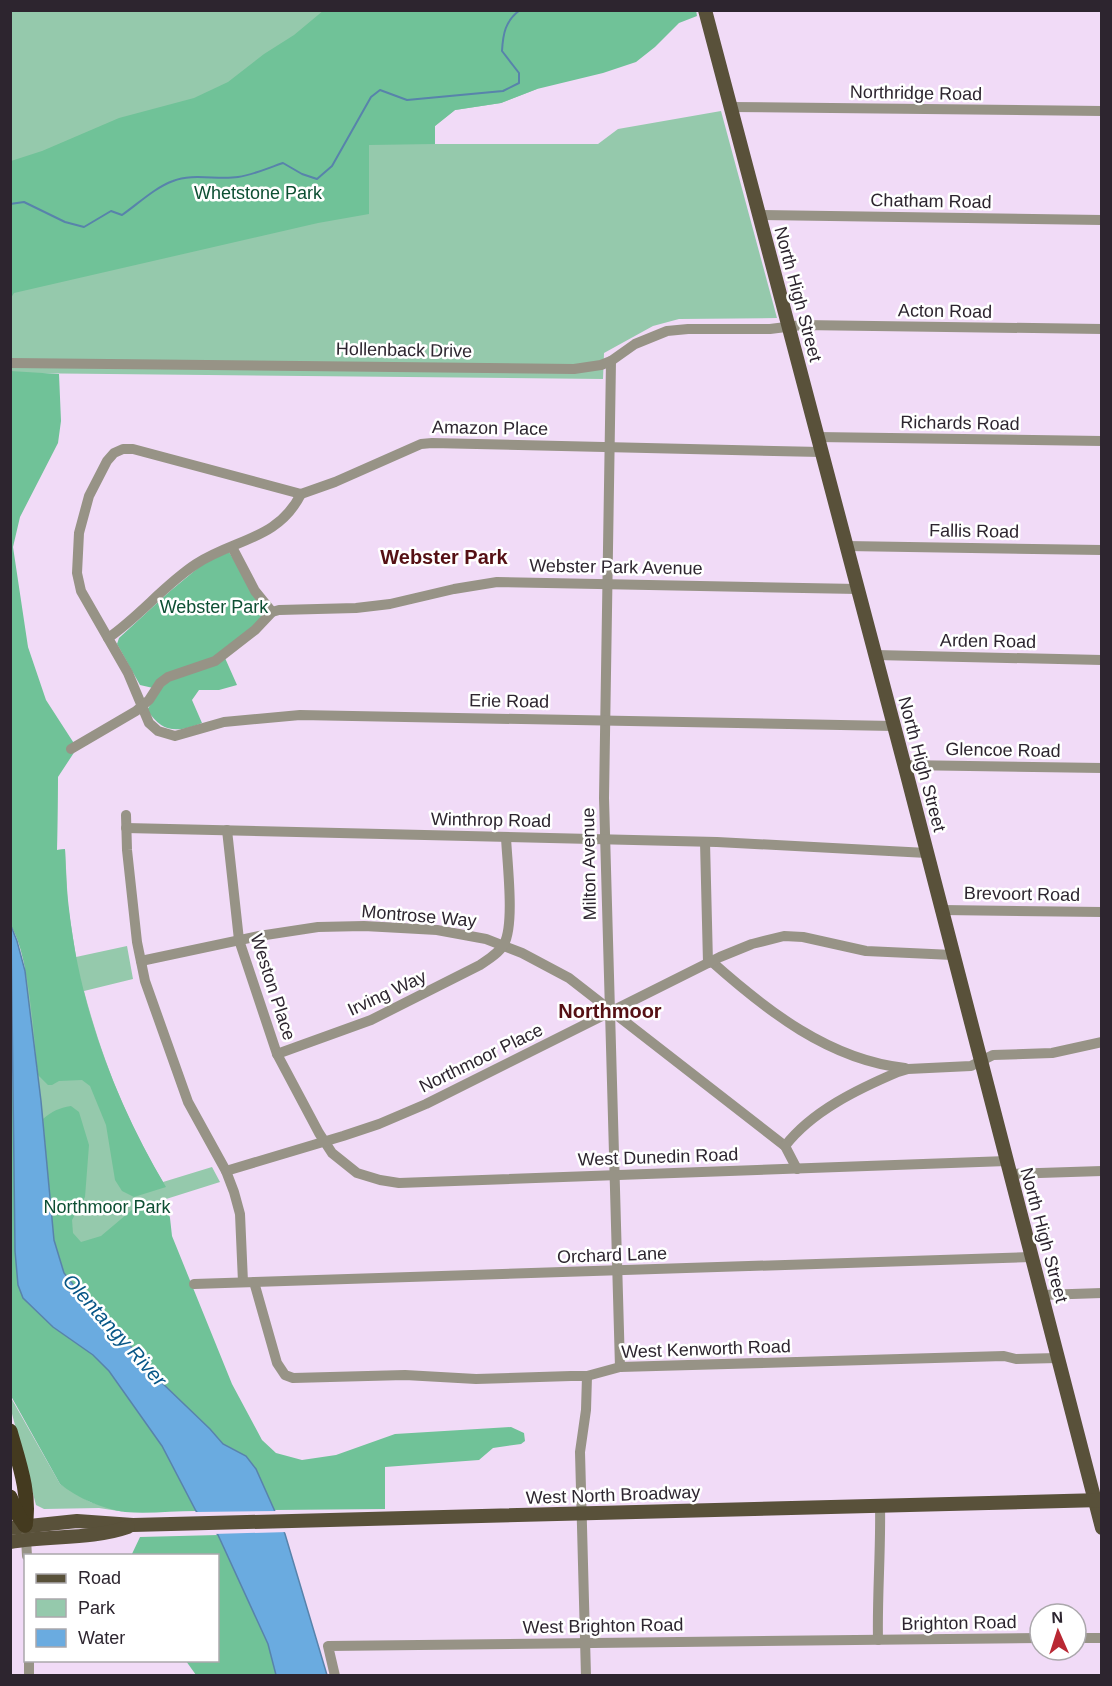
<svg xmlns="http://www.w3.org/2000/svg" width="1112" height="1686" viewBox="0 0 1112 1686" font-family="Helvetica,sans-serif">
  <style>
    .green { fill: #95c9ac }
    .forest { fill: #70c298 }
    .water { fill: #6aabe0; stroke: #5883ab; stroke-width: 1.5 }
    .pier { fill: #f1dbf7 }
    .lines { fill: none; stroke-linecap: round; stroke-linejoin: round }
    .stream { stroke: #5883ab; stroke-width: 2 }
    .minor { stroke: #979386; stroke-width: 10 }
    .major { stroke: #59513a; stroke-width: 14 }
    .highway { stroke: #443a1f; stroke-width: 15 }
    .labels { text-anchor: middle; dominant-baseline: central; stroke-width: 5; stroke-linejoin: round; paint-order: stroke }
    .street-label { font-size: 18px; fill: #2d252f; stroke: #fff }
    .park-label { font-size: 18px; fill: #0d4f33; stroke: #fff }
    .neighbourhood-label { font-size: 20px; font-weight: bold; fill: #551014; stroke: #fff }
    .water-label { font-size: 20px; font-style: italic; fill: #075687; stroke: #fff }
  </style>
  <rect width="100%" height="100%" fill="#f1dbf7"/>
  <g class="green">
    <polygon points="11,11 696,11 589,19 537,89 501,103 455,110 435,126 435,144 598,144 618,129 721,111 777,318 679,319 653,326 604,353 603,379 11,373"/>
    <path d="M10,572L58,777L57,850L65,849L68,906L76,957L127,946L133,979L84,991C103,1062 126,1119 163,1182L212,1167L220,1182L163,1200L170,1218L165,1276L54,1240L41,1101L25,971Z"/>
    <polygon points="10,1396 60,1484 90,1502 125,1512 99,1508 44,1509 36,1505 11,1410"/>
  </g>
  <g class="forest">
    <polygon points="324,10 696,10 697,16 679,23 655,47 636,62 603,73 537,89 501,103 455,110 435,126 435,144 369,145 369,214 318,223 14,293 11,298 11,161 42,151 119,118 194,98 228,82 264,54 294,35"/>
    <path d="M10,371L59,374L61,421L58,443L20,517L13,547L28,647L46,700L77,748L58,777L57,850L65,849C66,869 66,889 69,909C80,1008 115,1101 166,1187L134,1197L122,1191L115,1180L106,1125L90,1086L82,1080L59,1081L52,1085H48L38,1075C33,1035 30,958 11,926Z"/>
    <polygon points="229,552 267,612 260,622 219,654 153,688 140,685 117,644 119,638 169,592 204,563"/>
    <path d="M225,658L237,685L219,690H199L192,700L202,723C176,733 163,733 147,710L161,688L169,681Z"/>
    <path d="M10,1019L12,1024L15,1251L23,1298L53,1327L93,1354L109,1371L162,1446L196,1511C173,1511 148,1514 125,1512C103,1509 77,1498 60,1484L11,1396Z"/>
    <path d="M71,1106L79,1112L89,1145L85,1197L72,1220L73,1233L81,1242L101,1236L133,1209L163,1200L170,1218L172,1236L232,1384L262,1440L276,1453L302,1460L336,1455L395,1434L511,1427L524,1433L525,1441L521,1444L493,1448L479,1460L385,1467V1509L274,1510L256,1469L246,1456L223,1444L210,1429L159,1380L127,1342L98,1316L64,1273L54,1240L43,1119C52,1111 59,1108 71,1106Z"/>
    <polygon points="218,1535 268,1644 276,1675 196,1675 186,1661 218,1660 218,1556 131,1556 140,1537"/>
  </g>
  <polygon class="water" points="11,926 17,941 25,971 41,1101 54,1240 64,1273 98,1316 127,1342 159,1380 210,1429 223,1444 246,1456 256,1469 285,1534 327,1675 276,1675 268,1644 218,1535 196,1511 162,1446 109,1371 93,1355 53,1327 23,1298 18,1285 15,1251"/>
  <polygon class="pier" points="278,1511 288,1532 213,1534 194,1512"/>
  <g class="lines">
    <path class="stream" d="M10,204L24,202L65,222L84,227L111,211L122,215C138,204 154,188 173,181C192,173 217,180 238,177C253,175 268,168 283,163L302,174L317,179L332,166L371,97L380,90L407,100L503,91L519,83V73L502,51C503,34 505,21 520,10"/>
    <g class="minor">
      <polyline points="730,107 1102,111"/>
      <polyline points="759,215 1102,220"/>
      <polyline points="611,361 604,798 620,1367"/>
      <polyline points="10,363 574,369 601,365 611,361 635,344 667,331 688,329 770,329 802,325 1102,329"/>
      <polyline points="817,437 1102,441"/>
      <polyline points="821,452 432,443 421,444 335,482 301,494 133,449 123,449 114,453 107,461 89,496 79,533 77,573 81,591 128,673 149,723 158,731 175,736 224,722 300,715 893,726"/>
      <polyline points="846,546 1102,550"/>
      <polyline points="232,547 255,591 272,612"/>
      <path d="M108,638C140,616 164,585 196,564C234,539 278,540 301,494"/>
      <polyline points="875,655 1102,660"/>
      <polyline points="71,749 136,711 149,700 160,683 168,677 215,661 255,630 272,612 279,610 356,608 390,604 454,589 497,582 858,589"/>
      <polyline points="904,765 1102,768"/>
      <polyline points="126,815 127,850 137,942 145,981 188,1102 226,1171 234,1192 240,1214 243,1282"/>
      <polyline points="126,828 717,842 927,853"/>
      <polyline points="227,830 239,940 277,1054 319,1133 332,1153 357,1173 380,1180 399,1183 1007,1161"/>
      <polyline points="705,842 708,963"/>
      <polyline points="942,910 1102,912"/>
      <polyline points="141,961 259,936 318,927 364,926 401,928 437,930 486,939 522,953 569,978 785,1146 797,1169"/>
      <path d="M711,961C766,1010 829,1060 905,1068"/>
      <path d="M277,1054L371,1020L480,965C489,959 499,953 504,944C515,924 507,862 506,837"/>
      <path d="M785,1146C812,1111 858,1089 898,1072L908,1069L971,1066L993,1055L1052,1053L1102,1042"/>
      <polyline points="226,1171 343,1136 379,1124 426,1104 720,957 752,944 784,936 803,937 866,951 953,955"/>
      <polyline points="1010,1174 1102,1171"/>
      <polyline points="254,1282 277,1363 285,1375 293,1378 405,1375 476,1379 571,1376 587,1376 620,1367 1004,1356 1016,1359 1058,1358"/>
      <polyline points="194,1284 1031,1257"/>
      <polyline points="1042,1295 1102,1293"/>
      <polyline points="26,1539 27,1556"/>
      <polyline points="1076,1638 1102,1638"/>
      <path d="M878,1640C877,1595 881,1550 880,1505"/>
      <polyline points="29,1676 29,1660"/>
      <polyline points="335,1676 328,1646 1040,1638"/>
      <polyline points="586,1676 580,1452 586,1410 587,1376"/>
    </g>
    <g class="major">
      <polyline points="705,10 907,775 1102,1528"/>
      <polyline points="10,1528 77,1521 133,1525 1102,1500"/>
      <path d="M10,1542C49,1535 91,1540 128,1527"/>
    </g>
    <g class="highway">
      <path d="M10,1431C18,1460 31,1495 25,1525"/>
      <polyline points="10,1497 18,1515 25,1525"/>
    </g>
  </g>
  <g class="labels">
    <g class="street-label">
      <text transform="translate(916 93) rotate(1)">Northridge Road</text>
      <text transform="translate(931 201) rotate(1)">Chatham Road</text>
      <text transform="translate(798 294) rotate(75)">North High Street</text>
      <text transform="translate(945 311) rotate(1)">Acton Road</text>
      <text transform="translate(404 350) rotate(1)">Hollenback Drive</text>
      <text transform="translate(960 423) rotate(1)">Richards Road</text>
      <text transform="translate(490 428) rotate(1)">Amazon Place</text>
      <text transform="translate(974 531) rotate(1)">Fallis Road</text>
      <text transform="translate(616 567) rotate(1)">Webster Park Avenue</text>
      <text transform="translate(988 641) rotate(1)">Arden Road</text>
      <text transform="translate(509 701) rotate(1)">Erie Road</text>
      <text transform="translate(1003 750) rotate(1)">Glencoe Road</text>
      <text transform="translate(922 764) rotate(75)">North High Street</text>
      <text transform="translate(491 820) rotate(1)">Winthrop Road</text>
      <text transform="translate(589 864) rotate(-91)">Milton Avenue</text>
      <text transform="translate(1022 894) rotate(1)">Brevoort Road</text>
      <text transform="translate(419 916) rotate(5)">Montrose Way</text>
      <text transform="translate(273 987) rotate(72)">Weston Place</text>
      <text transform="translate(387 993) rotate(-25)">Irving Way</text>
      <text transform="translate(481 1058) rotate(-26)">Northmoor Place</text>
      <text transform="translate(658 1157) rotate(-2)">West Dunedin Road</text>
      <text transform="translate(1044 1235) rotate(75)">North High Street</text>
      <text transform="translate(612 1255) rotate(-2)">Orchard Lane</text>
      <text transform="translate(706 1349) rotate(-2)">West Kenworth Road</text>
      <text transform="translate(613 1495) rotate(-2)">West North Broadway</text>
      <text transform="translate(959 1623) rotate(-1)">Brighton Road</text>
      <text transform="translate(603 1626) rotate(-1)">West Brighton Road</text>
    </g>
    <g class="park-label">
      <text x="258" y="193">Whetstone Park</text>
      <text x="214" y="607">Webster Park</text>
      <text x="107" y="1207">Northmoor Park</text>
    </g>
    <g class="neighbourhood-label">
      <text x="444" y="557">Webster Park</text>
      <text x="610" y="1011">Northmoor</text>
    </g>
    <g class="water-label">
      <text transform="translate(115 1330) rotate(48)">Olentangy River</text>
    </g>
  </g>
  <rect width="1112" height="1686" fill="none" stroke="#2d252f" stroke-width="24"/>
  <rect x="24" y="1554" width="195" height="108" fill="#ffffff" stroke="#aba8ac" stroke-width="1.5"/>
  <rect x="36" y="1574" width="30" height="9" fill="#59513a" stroke="#aba8ac" stroke-width="1.5"/>
  <text x="78" y="1584" font-size="18" fill="#2d252f">Road</text>
  <rect x="36" y="1599" width="30" height="18" fill="#95c9ac" stroke="#aba8ac" stroke-width="1.5"/>
  <text x="78" y="1614" font-size="18" fill="#2d252f">Park</text>
  <rect x="36" y="1629" width="30" height="18" fill="#6aabe0" stroke="#aba8ac" stroke-width="1.5"/>
  <text x="78" y="1644" font-size="18" fill="#2d252f">Water</text>
  <g transform="translate(1058 1632) rotate(357)"><circle r="28" fill="#ffffff" stroke="#aba8ac" stroke-width="1.5"/>
  <path d="M0-4.5L10 22L0 15L-10 22Z" fill="#b92833"/>
  <text y="-9" font-size="16" font-weight="bold" text-anchor="middle" fill="#2d252f">N</text>
  </g>
</svg>
